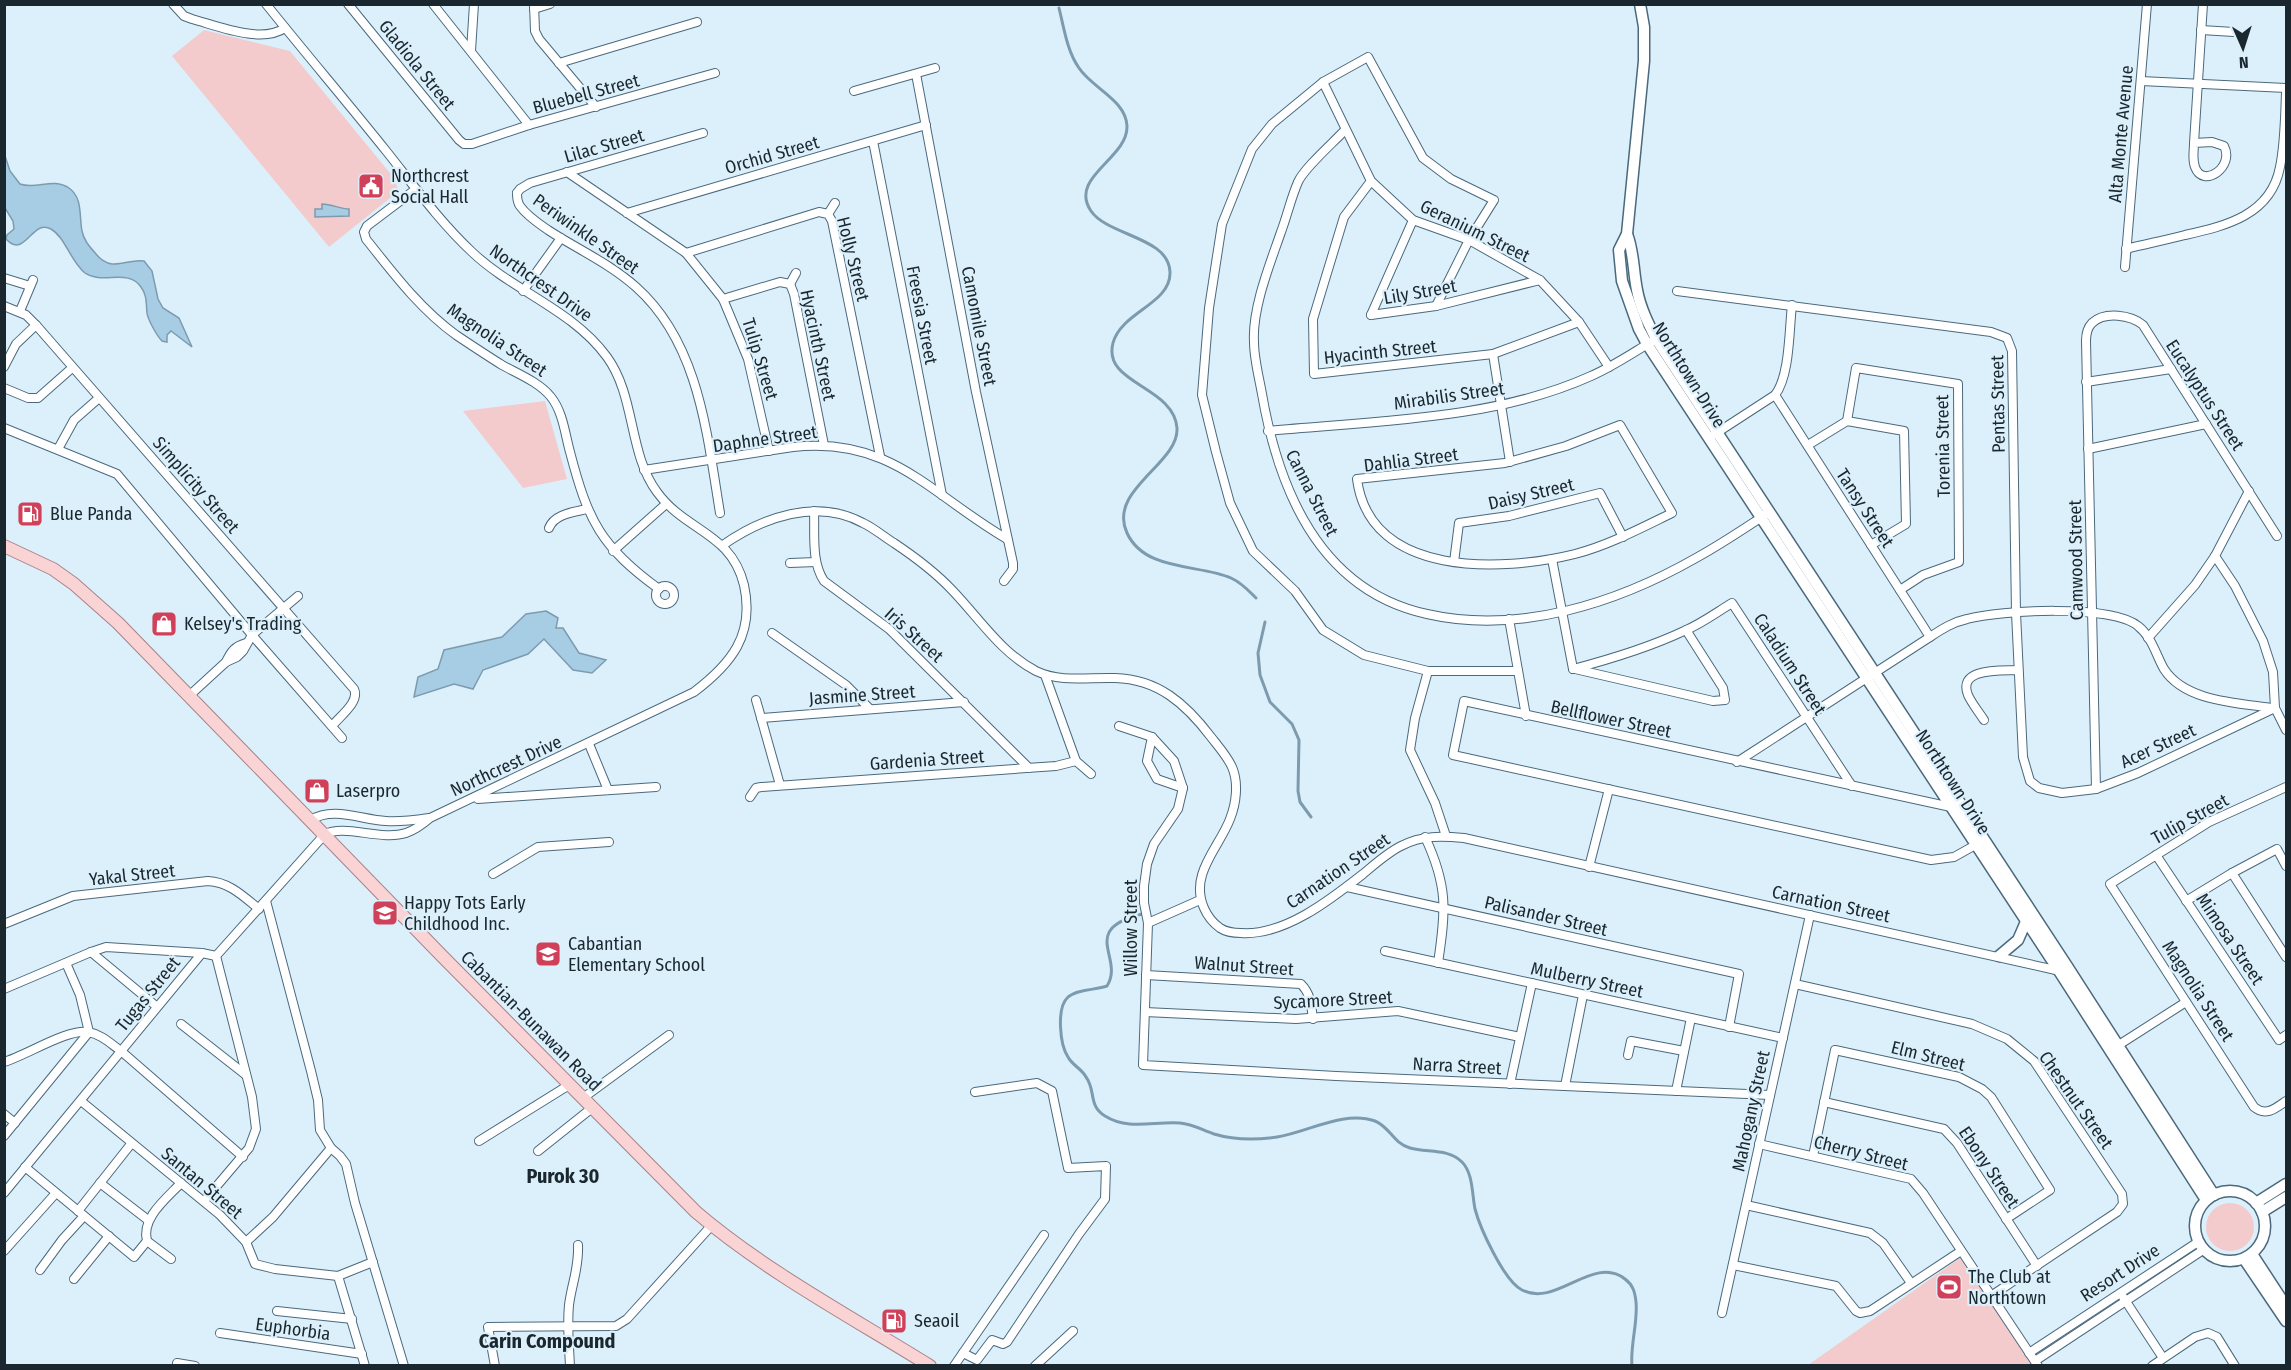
<svg xmlns="http://www.w3.org/2000/svg" width="2291" height="1370" viewBox="0 0 2291 1370" font-family="'Fira Sans Condensed',sans-serif">
  <style>
    .green { fill: #f3cbcd }
    .water { fill: #a7cde5; stroke: #7d9bae; stroke-width: 1.5 }
    .lines { fill: none; stroke-linecap: round; stroke-linejoin: round }
    .stream { stroke: #7d9bae; stroke-width: 3 }
    .street-casing { stroke: #4b697c; stroke-width: 10 }
    .secondary-casing { stroke: #4b697c; stroke-width: 13 }
    .primary-casing { stroke: #a98388; stroke-width: 14 }
    .street { stroke: #fff; stroke-width: 8 }
    .secondary { stroke: #fff; stroke-width: 10 }
    .primary { stroke: #fad3d4; stroke-width: 12 }
    .labels { text-anchor: middle; dominant-baseline: central; stroke-width: 4.5; stroke-linejoin: round; paint-order: stroke }
    .street-label { font-size: 18px; fill: #1a272e; stroke: #dcf0fc }
    .poi-label { font-size: 18px; fill: #1a272e; stroke: #dcf0fc; text-anchor: start }
    .neighbourhood-label { font-size: 20px; font-weight: bold; fill: #1a272e; stroke: #dcf0fc }
  </style>
  <rect width="100%" height="100%" fill="#dcf0fc"/>
  <g class="green">
    <polygon points="204,30 290,51 394,178 398,189 395,194 329,247 172,56"/>
    <polygon points="545,401 567,479 523,488 463,411"/>
    <circle cx="2230" cy="1227" r="24"/>
    <polygon points="1960,1258 2033,1365 1808,1365"/>
  </g>
  <g class="water">
    <path d="M4,153L10,171L20,184C37,190 53,177 69,188C83,198 79,216 82,231C84,241 90,247 96,254C100,259 106,263 112,264C123,265 133,259 144,261L152,271L158,299L163,308L179,318L192,347L171,331L167,335V342L162,341C157,336 148,320 147,313C146,303 147,295 141,287C128,268 103,285 85,273C71,262 65,237 51,229C32,218 25,260 6,239L7,235L14,229L13,221L5,208Z"/>
    <path d="M322,204C332,204 340,209 349,209V216L315,217V209H322Z"/>
    <polygon points="546,611 558,618 556,628 563,628 579,653 606,660 592,673 573,670 544,639 528,654 483,670 473,689 454,684 414,697 418,677 438,669 444,650 502,637 526,614"/>
  </g>
  <g class="lines">
    <g class="stream">
      <path d="M1059,8C1064,28 1067,51 1079,68C1092,88 1126,100 1127,126C1128,159 1068,177 1091,211C1108,236 1169,237 1170,272C1171,304 1121,312 1113,343C1102,384 1174,386 1177,428C1179,464 1107,490 1127,533C1145,572 1200,564 1231,578C1242,583 1248,590 1256,598"/>
      <polyline points="1265,622 1258,653 1260,675 1270,702 1292,724 1299,740 1298,791 1300,802 1311,817"/>
      <path d="M1142,914C1078,930 1125,958 1107,986C1096,990 1078,989 1068,997C1056,1008 1060,1045 1068,1057C1072,1065 1082,1069 1086,1077C1096,1090 1088,1106 1105,1116C1129,1131 1154,1121 1180,1123C1193,1124 1202,1130 1214,1134C1234,1140 1257,1140 1277,1137C1308,1132 1344,1110 1375,1121C1390,1127 1393,1143 1410,1148C1427,1153 1448,1148 1462,1162C1473,1173 1472,1194 1475,1209C1480,1228 1504,1281 1522,1290C1556,1308 1593,1254 1625,1279C1633,1285 1635,1292 1636,1302C1638,1323 1630,1345 1632,1366"/>
    </g>
    <defs>
      <g id="street">
        <path d="M173,4L184,16L192,19C218,26 261,44 285,28"/>
        <polyline points="348,4 459,140 464,144 472,144 529,125 715,73"/>
        <polyline points="433,4 529,125"/>
        <polyline points="534,4 535,31 539,39 596,107"/>
        <polyline points="534,9 550,4"/>
        <polyline points="2201,30 2234,32"/>
        <polyline points="471,51 474,4"/>
        <polyline points="559,63 697,22"/>
        <polyline points="916,74 976,392 1013,563 1013,569 1004,581"/>
        <polyline points="2141,81 2286,88"/>
        <polyline points="1323,82 1371,181 1413,220 1469,240 1540,280 1579,322 1609,367"/>
        <polyline points="854,91 935,68"/>
        <path d="M1345,130C1334,142 1304,168 1298,182C1291,198 1287,216 1281,232C1270,264 1252,308 1254,342C1254,359 1259,377 1262,394C1279,492 1321,591 1427,614C1519,635 1617,603 1696,558C1720,545 1742,530 1765,515"/>
        <polyline points="873,141 942,495"/>
        <path d="M2194,143L2212,142L2224,146C2235,167 2203,189 2195,167C2192,159 2194,151 2194,143L2203,4"/>
        <polyline points="567,172 686,253 723,299 748,359 769,451"/>
        <polyline points="1371,181 1344,217 1313,319 1314,374 1493,354 1579,322"/>
        <path d="M416,189L367,226L364,232L366,239C393,273 420,309 456,335C471,345 486,355 502,365C518,374 539,382 551,397C563,412 565,434 570,452C588,521 601,547 659,589"/>
        <path d="M517,193C517,198 517,202 520,206C527,216 538,223 548,230C577,249 609,263 636,287C699,343 707,434 720,513"/>
        <polyline points="517,193 520,189 530,183 703,133"/>
        <polyline points="627,213 926,125"/>
        <polyline points="828,214 835,203"/>
        <path d="M2126,249C2146,244 2166,240 2185,235C2226,226 2271,215 2280,167C2285,143 2285,117 2286,93"/>
        <polyline points="686,253 819,212 828,214 832,221 880,456"/>
        <polyline points="2125,267 2147,4"/>
        <polyline points="4,278 30,286"/>
        <polyline points="790,284 796,273"/>
        <polyline points="523,291 561,238"/>
        <polyline points="1677,291 1991,332 2007,338 2012,351 2016,613 2023,757 2030,781 2039,788 2062,793 2096,789 2138,773 2275,708"/>
        <polyline points="723,299 780,282 790,284 794,294 824,445"/>
        <path d="M4,306L26,315L36,325L354,689C360,702 340,716 332,726"/>
        <polyline points="1436,306 1469,240 1494,200 1451,179 1423,158 1368,57 1323,82 1272,124 1252,149 1222,224 1209,308 1202,395 1216,452 1230,503 1253,551 1295,591 1323,630 1364,655 1428,671 1518,671"/>
        <polyline points="20,311 33,280"/>
        <polyline points="1371,315 1436,306 1540,280"/>
        <polyline points="1371,315 1413,220"/>
        <polyline points="1493,354 1510,462"/>
        <polyline points="4,367 16,344 36,325"/>
        <polyline points="2086,382 2171,369"/>
        <polyline points="4,388 28,398 38,398 72,368"/>
        <polyline points="1775,395 1930,637"/>
        <polyline points="1847,421 1856,368 1958,384 1959,562 1923,575 1900,590"/>
        <path d="M1620,425L1672,513C1641,528 1609,545 1575,554C1502,572 1370,578 1357,479L1505,463L1566,446Z"/>
        <polyline points="4,428 117,474 252,635 342,738"/>
        <path d="M1268,431C1374,421 1494,420 1591,376C1612,367 1631,354 1651,342"/>
        <path d="M1715,434L1775,395C1790,376 1789,330 1792,305"/>
        <polyline points="1808,445 1847,421 1904,431 1906,524 1871,545"/>
        <polyline points="58,449 74,420 99,398"/>
        <polyline points="2088,449 2206,424"/>
        <path d="M644,470L793,447C891,436 931,495 1007,539"/>
        <path d="M814,511C815,533 811,562 824,581L889,629L1029,768"/>
        <path d="M549,528C554,514 574,512 587,509"/>
        <path d="M723,545C763,517 817,498 863,523C874,528 884,537 894,543C915,557 935,572 952,590C979,618 1001,653 1036,671C1061,683 1089,677 1115,678C1158,679 1186,704 1211,737C1218,746 1227,756 1232,767C1239,783 1236,804 1230,819C1219,848 1189,874 1204,908C1207,915 1213,923 1220,928C1226,932 1234,933 1241,933C1284,936 1330,900 1363,874C1375,864 1387,853 1401,846C1422,835 1442,836 1464,838L2060,971"/>
        <polyline points="613,551 666,504"/>
        <polyline points="2215,556 2235,586 2263,641 2273,672 2275,708 2286,730"/>
        <polyline points="1552,559 1573,669"/>
        <polyline points="1454,562 1459,523 1509,516 1600,493 1623,537"/>
        <polyline points="790,563 816,562"/>
        <circle cx="665" cy="595" r="9"/>
        <polyline points="1509,619 1526,716"/>
        <polyline points="772,633 846,685 870,709"/>
        <polyline points="2148,638 2195,585 2215,556 2249,491"/>
        <path d="M226,662C231,651 235,646 246,643"/>
        <path d="M1573,669C1611,659 1648,648 1684,631C1701,624 1717,612 1732,603L1852,786"/>
        <polyline points="1575,669 1713,701 1725,700 1723,688 1686,630"/>
        <polyline points="1428,671 1415,718 1410,750 1435,803 1446,836"/>
        <polyline points="1045,675 1076,761 1091,774"/>
        <polyline points="190,695 226,662 237,657 243,651 252,635 298,596"/>
        <polyline points="756,700 780,785"/>
        <polyline points="761,718 964,702"/>
        <path d="M1984,720C1979,712 1972,704 1968,695C1957,667 2002,671 2018,670"/>
        <polyline points="1119,726 1152,737 1174,761 1183,788 1178,809 1154,844 1147,864 1144,886 1144,903 1148,923 1143,1065 1336,1076 1770,1095"/>
        <polyline points="1152,737 1147,761 1157,779 1183,788"/>
        <polyline points="589,744 608,790"/>
        <path d="M1737,762L1930,637C1942,629 1953,622 1967,619C2000,610 2112,604 2138,626C2152,637 2156,655 2164,669C2185,702 2239,703 2273,708"/>
        <path d="M2286,787L2209,822L2110,884L2254,1107C2266,1117 2276,1108 2286,1101"/>
        <path d="M2096,789L2086,341C2086,335 2087,328 2092,323C2105,311 2131,315 2143,325L2277,536"/>
        <polyline points="750,797 756,788 761,787 1056,766 1076,761"/>
        <polyline points="478,799 656,787"/>
        <polyline points="1951,807 1464,701 1453,755 1931,860 1954,857 1979,843"/>
        <path d="M311,820C333,806 362,820 386,821C400,822 415,820 429,818"/>
        <path d="M1425,837C1448,886 1446,910 1438,963"/>
        <polyline points="2156,855 2279,1040 2286,1035"/>
        <polyline points="1589,867 1609,789"/>
        <polyline points="2232,873 2286,957"/>
        <polyline points="493,874 538,847 609,842"/>
        <polyline points="1347,887 1739,974 1729,1027"/>
        <polyline points="266,901 311,1071 318,1100 320,1130 331,1148 340,1156 346,1164 355,1203 404,1366"/>
        <polyline points="2186,901 2232,873 2277,849 2286,866"/>
        <polyline points="1148,923 1200,900"/>
        <path d="M4,924L73,896L208,881C229,882 243,896 259,909"/>
        <polyline points="1385,951 1783,1038"/>
        <polyline points="91,952 156,1006"/>
        <path d="M216,956L325,834C345,824 381,841 406,833C415,830 423,824 430,818L694,692C731,664 755,635 744,585C731,532 686,532 657,492C628,453 636,397 607,357C573,310 513,291 472,252C440,222 414,186 387,152C347,102 306,54 266,4"/>
        <path d="M1146,975L1301,984C1311,994 1311,1005 1313,1019"/>
        <polyline points="1795,984 1972,1024 2007,1039 2034,1061 2122,1194 2123,1204 2117,1212 1991,1296"/>
        <polyline points="4,989 91,952 106,947 202,953 216,956"/>
        <polyline points="1145,1012 1296,1019 1398,1011 1520,1037"/>
        <polyline points="181,1024 246,1075"/>
        <polyline points="2114,1048 2186,1002"/>
        <polyline points="1628,1055 1631,1041 1684,1051"/>
        <path d="M4,1062C27,1055 67,1029 88,1032C101,1034 111,1044 121,1051L243,1157"/>
        <polyline points="1510,1084 1532,983"/>
        <polyline points="1565,1086 1583,995"/>
        <polyline points="1676,1091 1691,1018"/>
        <polyline points="583,1098 669,1035"/>
        <polyline points="81,1101 220,1215 246,1242 255,1264 275,1269 338,1276 373,1262"/>
        <polyline points="1824,1102 1944,1129 1957,1143 2037,1266"/>
        <polyline points="4,1114 15,1123"/>
        <polyline points="4,1136 89,1032 80,995 66,963"/>
        <polyline points="479,1141 569,1085"/>
        <polyline points="1759,1144 1911,1179 1923,1193 2038,1366"/>
        <polyline points="538,1151 592,1108"/>
        <polyline points="1813,1156 1835,1050 1959,1077 1982,1089 1991,1097 2050,1190 2006,1219"/>
        <path d="M25,1167L134,1257L147,1241C141,1218 166,1199 181,1183"/>
        <polyline points="100,1183 148,1220"/>
        <polyline points="4,1193 202,953"/>
        <polyline points="204,1201 249,1148 256,1129 252,1097 216,956"/>
        <polyline points="1746,1205 1870,1233 1883,1243 1911,1283"/>
        <polyline points="78,1211 131,1144"/>
        <polyline points="147,1241 171,1259"/>
        <polyline points="246,1242 273,1217 331,1148"/>
        <polyline points="4,1251 56,1193"/>
        <polyline points="1733,1265 1836,1286 1856,1311 1860,1313 1870,1311 1961,1251"/>
        <polyline points="40,1270 62,1240 84,1216"/>
        <polyline points="338,1276 365,1366"/>
        <polyline points="74,1279 109,1236"/>
        <polyline points="2123,1297 2163,1358"/>
        <polyline points="277,1311 352,1319"/>
        <polyline points="1722,1313 1810,915"/>
        <polyline points="220,1333 362,1354"/>
        <polyline points="963,1353 977,1360 992,1340 1003,1344 1007,1342 1079,1234 1105,1199 1106,1166 1068,1168 1052,1091 1037,1083 975,1092"/>
        <polyline points="2029,1353 2198,1242"/>
        <polyline points="2035,1361 2203,1250"/>
        <polyline points="177,1363 195,1366"/>
        <polyline points="495,1366 488,1327 616,1326 627,1319 712,1225"/>
        <path d="M570,1366C569,1345 567,1325 569,1305C572,1282 579,1269 578,1245"/>
        <polyline points="954,1366 1044,1235"/>
        <polyline points="1035,1366 1073,1331"/>
        <polyline points="2152,1366 2195,1337 2208,1333 2217,1337 2235,1366"/>
      </g>
      <g id="secondary">
        <polyline points="1640,4 1644,27 1644,61 1627,234 1619,250 1622,281 1639,329 1647,344 2059,971 2206,1200"/>
        <path d="M1627,234C1634,252 1633,270 1637,290C1640,307 1648,323 1656,339L2067,966L2214,1195"/>
        <polyline points="1999,956 2018,940 2028,917"/>
        <circle cx="2230" cy="1226" r="35"/>
        <polyline points="2256,1203 2286,1184"/>
        <polyline points="2262,1212 2286,1197"/>
        <polyline points="2252,1254 2286,1306"/>
        <polyline points="2244,1259 2286,1321"/>
      </g>
      <path id="primary" d="M4,546L53,569L74,584L118,623L443,957L696,1212C765,1271 853,1318 930,1366"/>
    </defs>
    <use href="#street" class="street-casing"/>
    <use href="#secondary" class="secondary-casing"/>
    <use href="#primary" class="primary-casing"/>
    <use href="#street" class="street"/>
    <use href="#secondary" class="secondary"/>
    <use href="#primary" class="primary"/>
  </g>
  <defs>
    <symbol id="civic-square" viewBox="-11 -11 22 22"><rect x="-9" y="-9" width="18" height="18" rx="4" fill="#d04058" stroke="#dcf0fc"/><path d="M-.6-6.5H3V-4.5H.6V-3L4-1V1h2V6H-6V1h2V-1L-.6-3ZM-1.2 2.5V6h2.4V2.5Z" fill="#fff"/></symbol>
    <symbol id="fuel-square" viewBox="-11 -11 22 22"><rect x="-9" y="-9" width="18" height="18" rx="4" fill="#d04058" stroke="#dcf0fc"/><path d="M-5.5-6h7V0h2V4h1.3V-2.5L3-4.5l.8-.8L6-3V5H2.5V1h-1V6h-7ZM-4.2-4.7v3.2H.2V-4.7Z" fill="#fff"/></symbol>
    <symbol id="shop-square" viewBox="-11 -11 22 22"><rect x="-9" y="-9" width="18" height="18" rx="4" fill="#d04058" stroke="#dcf0fc"/><path d="M-5-2.5h2.3a2.7 3.5 0 0 1 5.4 0H5L5.5 6h-11ZM-1.5-2.5h3a1.5 2.3 0 0 0-3 0Z" fill="#fff"/></symbol>
    <symbol id="school-square" viewBox="-11 -11 22 22"><rect x="-9" y="-9" width="18" height="18" rx="4" fill="#d04058" stroke="#dcf0fc"/><path d="M0-5L7-2L0 1L-7-2ZM-4 1L0 2.5L4 1V4Q0 6-4 4Z" fill="#fff"/></symbol>
    <symbol id="stadium-square" viewBox="-11 -11 22 22"><rect x="-9" y="-9" width="18" height="18" rx="4" fill="#d04058" stroke="#dcf0fc"/><path d="M0-5a6.5 5 0 1 0 0 10a6.5 5 0 1 0 0-10ZM-3.5-1.8h7v3.6h-7Z" fill="#fff"/></symbol>
  </defs>
  <g fill-rule="evenodd">
    <use href="#civic-square" x="356" y="171" width="30" height="30"/>
    <use href="#fuel-square" x="15" y="499" width="30" height="30"/>
    <use href="#shop-square" x="149" y="609" width="30" height="30"/>
    <use href="#shop-square" x="302" y="776" width="30" height="30"/>
    <use href="#school-square" x="370" y="898" width="30" height="30"/>
    <use href="#school-square" x="533" y="939" width="30" height="30"/>
    <use href="#stadium-square" x="1934" y="1272" width="30" height="30"/>
    <use href="#fuel-square" x="879" y="1306" width="30" height="30"/>
  </g>
  <g class="labels">
    <g class="street-label">
      <text transform="translate(417 65) rotate(51)">Gladiola Street</text>
      <text transform="translate(586 94) rotate(-15)">Bluebell Street</text>
      <text transform="translate(2121 134) rotate(-85)">Alta Monte Avenue</text>
      <text transform="translate(604 146) rotate(-16)">Lilac Street</text>
      <text transform="translate(772 155) rotate(-16)">Orchid Street</text>
      <text transform="translate(1475 231) rotate(26)">Geranium Street</text>
      <text transform="translate(586 234) rotate(35)">Periwinkle Street</text>
      <text transform="translate(853 259) rotate(76)">Holly Street</text>
      <text transform="translate(541 283) rotate(35)">Northcrest Drive</text>
      <text transform="translate(1420 292) rotate(-10)">Lily Street</text>
      <text transform="translate(922 315) rotate(79)">Freesia Street</text>
      <text transform="translate(979 326) rotate(79)">Camomile Street</text>
      <text transform="translate(497 340) rotate(34)">Magnolia Street</text>
      <text transform="translate(818 345) rotate(78)">Hyacinth Street</text>
      <text transform="translate(1380 352) rotate(-6)">Hyacinth Street</text>
      <text transform="translate(760 359) rotate(73)">Tulip Street</text>
      <text transform="translate(1689 375) rotate(58)">Northtown Drive</text>
      <text transform="translate(2205 395) rotate(57)">Eucalyptus Street</text>
      <text transform="translate(1449 396) rotate(-8)">Mirabilis Street</text>
      <text transform="translate(1998 404) rotate(-91)">Pentas Street</text>
      <text transform="translate(765 439) rotate(-8)">Daphne Street</text>
      <text transform="translate(1943 446) rotate(-91)">Torenia Street</text>
      <text transform="translate(1411 460) rotate(-7)">Dahlia Street</text>
      <text transform="translate(196 485) rotate(49)">Simplicity Street</text>
      <text transform="translate(1312 493) rotate(63)">Canna Street</text>
      <text transform="translate(1531 494) rotate(-13)">Daisy Street</text>
      <text transform="translate(1865 508) rotate(57)">Tansy Street</text>
      <text transform="translate(2076 560) rotate(-91)">Camwood Street</text>
      <text transform="translate(914 635) rotate(42)">Iris Street</text>
      <text transform="translate(1790 664) rotate(57)">Caladium Street</text>
      <text transform="translate(862 695) rotate(-4)">Jasmine Street</text>
      <text transform="translate(1611 719) rotate(12)">Bellflower Street</text>
      <text transform="translate(2158 746) rotate(-25)">Acer Street</text>
      <text transform="translate(927 760) rotate(-4)">Gardenia Street</text>
      <text transform="translate(506 766) rotate(-25)">Northcrest Drive</text>
      <text transform="translate(1953 782) rotate(57)">Northtown Drive</text>
      <text transform="translate(2190 819) rotate(-29)">Tulip Street</text>
      <text transform="translate(1338 871) rotate(-34)">Carnation Street</text>
      <text transform="translate(132 875) rotate(-6)">Yakal Street</text>
      <text transform="translate(1831 904) rotate(12)">Carnation Street</text>
      <text transform="translate(1546 916) rotate(13)">Palisander Street</text>
      <text transform="translate(1131 928) rotate(-90)">Willow Street</text>
      <text transform="translate(2230 939) rotate(56)">Mimosa Street</text>
      <text transform="translate(1244 966) rotate(4)">Walnut Street</text>
      <text transform="translate(1587 980) rotate(12)">Mulberry Street</text>
      <text transform="translate(2198 991) rotate(57)">Magnolia Street</text>
      <text transform="translate(148 994) rotate(-51)">Tugas Street</text>
      <text transform="translate(1333 1000) rotate(-3)">Sycamore Street</text>
      <text transform="translate(531 1021) rotate(45)">Cabantian-Bunawan Road</text>
      <text transform="translate(1928 1056) rotate(14)">Elm Street</text>
      <text transform="translate(1457 1066) rotate(3)">Narra Street</text>
      <text transform="translate(2076 1100) rotate(55)">Chestnut Street</text>
      <text transform="translate(1751 1111) rotate(-78)">Mahogany Street</text>
      <text transform="translate(1861 1153) rotate(14)">Cherry Street</text>
      <text transform="translate(1989 1167) rotate(56)">Ebony Street</text>
      <text transform="translate(202 1183) rotate(40)">Santan Street</text>
      <text transform="translate(2120 1273) rotate(-33)">Resort Drive</text>
      <text transform="translate(293 1329) rotate(8)">Euphorbia</text>
    </g>
    <g class="poi-label">
      <text x="391" y="176">Northcrest<tspan x="391" dy="21">Social Hall</tspan></text>
      <text x="50" y="514">Blue Panda</text>
      <text x="184" y="624">Kelsey's Trading</text>
      <text x="336" y="791">Laserpro</text>
      <text x="404" y="903">Happy Tots Early<tspan x="404" dy="21">Childhood Inc.</tspan></text>
      <text x="568" y="944">Cabantian<tspan x="568" dy="21">Elementary School</tspan></text>
      <text x="1968" y="1277">The Club at<tspan x="1968" dy="21">Northtown</tspan></text>
      <text x="914" y="1321">Seaoil</text>
    </g>
    <g class="neighbourhood-label">
      <text x="563" y="1176">Purok 30</text>
      <text x="547" y="1341">Carin Compound</text>
    </g>
  </g>
  <rect width="2291" height="1370" fill="none" stroke="#1a272e" stroke-width="12"/>
  <g transform="translate(2243 48) rotate(177)" stroke="#dcf0fc" stroke-width="4.5" paint-order="stroke">
  <path d="M0-4.5L10 22L0 15L-10 22Z" fill="#1a272e"/>
  <text y="-9" font-size="16" font-weight="bold" text-anchor="middle" fill="#1a272e">N</text>
  </g>
</svg>
